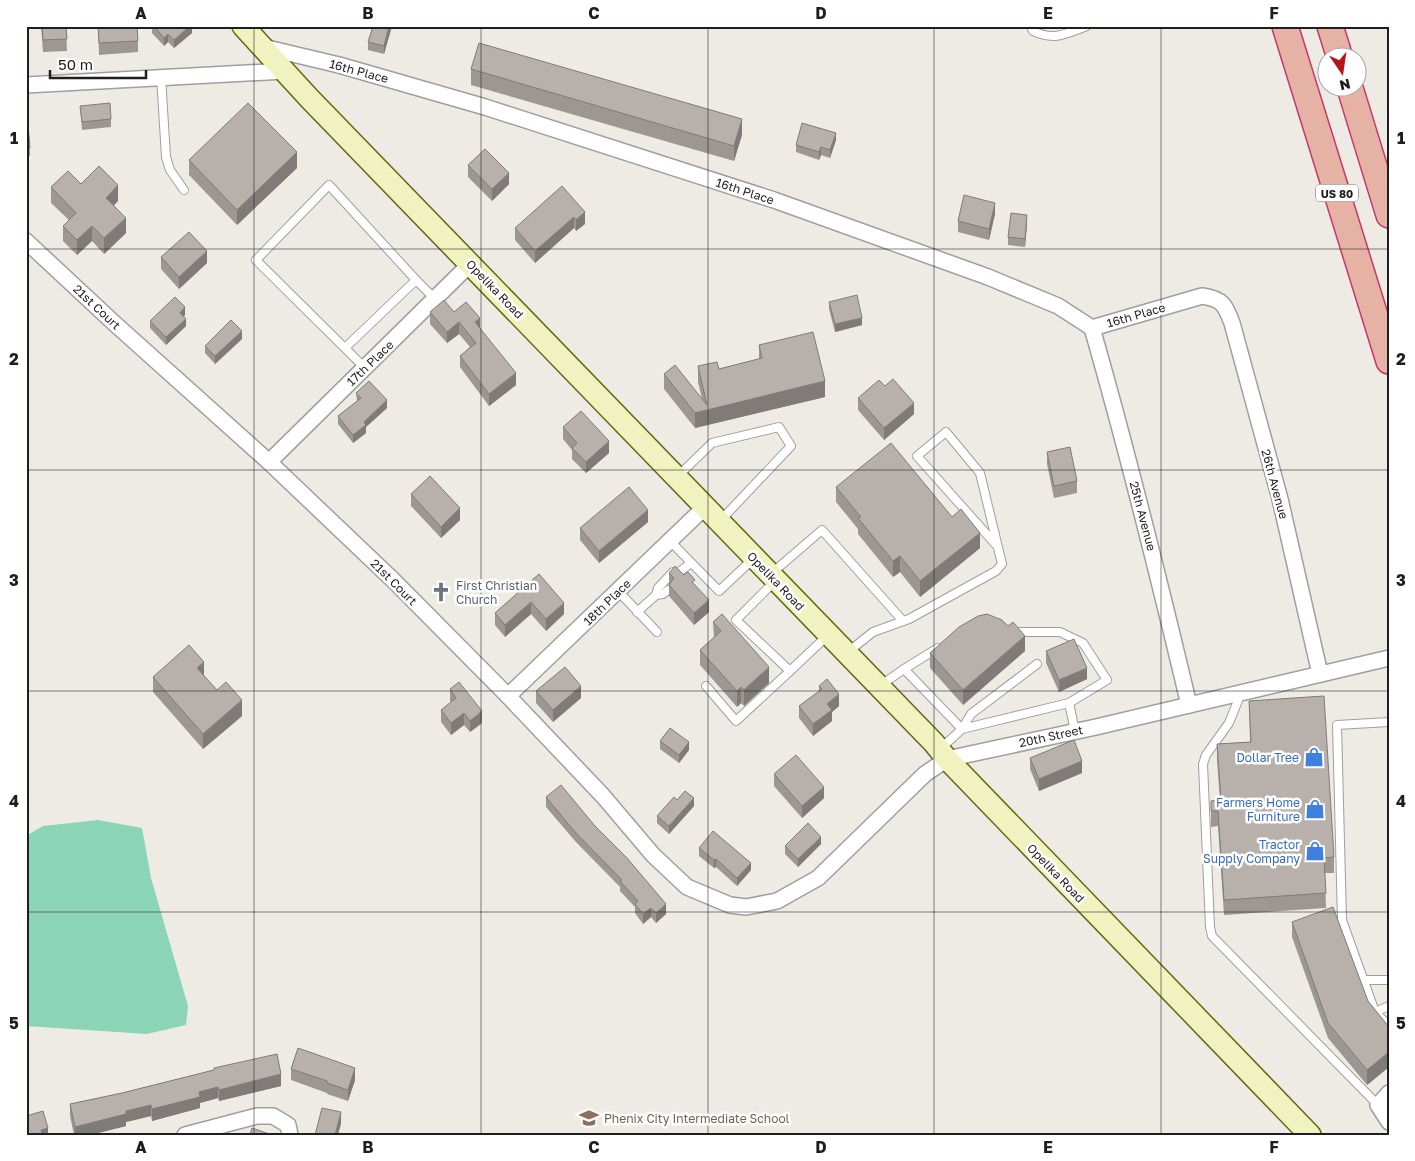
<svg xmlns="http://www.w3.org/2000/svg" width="1415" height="1161" viewBox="0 0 1415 1161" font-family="'Golos Text',sans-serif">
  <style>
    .pitch { fill: #8cd4b8 }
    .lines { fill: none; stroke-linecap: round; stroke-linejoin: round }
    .service-casing { stroke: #9f9f9f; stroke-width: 10 }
    .minor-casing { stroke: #9f9f9f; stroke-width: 18 }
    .secondary-casing { stroke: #606911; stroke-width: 24 }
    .trunk-casing { stroke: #c6386a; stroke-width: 28 }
    .service { stroke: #fff; stroke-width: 8 }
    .minor { stroke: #fff; stroke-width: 15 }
    .secondary { stroke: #f0f2bf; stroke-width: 21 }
    .trunk { stroke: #e6b2a5; stroke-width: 25 }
    .wall { fill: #9d9793 }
    .shaded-wall { fill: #807b78 }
    .building { fill: #b7b0ab; stroke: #807b78 }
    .grid { fill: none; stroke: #1e1e1e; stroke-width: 1; stroke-opacity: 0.55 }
    .labels { text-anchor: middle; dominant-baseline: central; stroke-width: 5; stroke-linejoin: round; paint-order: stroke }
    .shield { fill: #fff; stroke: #626262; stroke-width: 1 }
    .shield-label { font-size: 11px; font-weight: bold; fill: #1e1e1e }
    .street-label { font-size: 12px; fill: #1e1e1e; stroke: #fff }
    .worship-label { font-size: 12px; fill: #5b616d; stroke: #fff; text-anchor: start }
    .shop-label { font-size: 12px; fill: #366cbe; stroke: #fff; text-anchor: end }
    .education-label { font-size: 12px; fill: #785e54; stroke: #fff; text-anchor: start }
    .neatline { fill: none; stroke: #1e1e1e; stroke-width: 2 }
    .grid-label { font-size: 16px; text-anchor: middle; font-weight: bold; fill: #1e1e1e }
  </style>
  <rect width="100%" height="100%" fill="#eeebe5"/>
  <polygon class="pitch" points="98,820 142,828 151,878 188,1006 186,1025 147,1034 26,1026 26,836 43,826"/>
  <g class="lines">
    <defs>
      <g id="service">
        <path d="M1031,26L1033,31C1054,41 1066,34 1087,26"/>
        <polyline points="161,77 166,157 170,170 184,190"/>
        <polyline points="416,280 435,299"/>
        <polyline points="345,348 416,280 329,185 256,260 365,368"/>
        <polyline points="678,476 712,443 779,427 791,446 721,520"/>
        <polyline points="670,541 719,591 753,559"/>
        <polyline points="772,573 822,530 903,621"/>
        <polyline points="775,581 736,620 790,671 827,636"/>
        <polyline points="618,591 657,632"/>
        <polyline points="656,595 663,594 668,590"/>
        <polyline points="637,612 656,595 658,588 673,572 679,572 691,563"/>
        <polyline points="1012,632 1060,632 1083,643 1107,680 1069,703"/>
        <polyline points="848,652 873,632 909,619 996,571 1002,564 980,473 946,432 917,456 998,547"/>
        <polyline points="904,669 938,648"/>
        <polyline points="881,685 904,669 962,729 971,714 1037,664"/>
        <polyline points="706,686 736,721 790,671"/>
        <polyline points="1241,693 1229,723 1206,755 1203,764 1210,927 1212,936 1378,1105"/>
        <polyline points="1389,722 1337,725 1342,920 1375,1012 1389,1026"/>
        <polyline points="940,749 962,729 1069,703 1075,731"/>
        <polyline points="1363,980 1389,980"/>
        <polyline points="1375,1012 1389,1006"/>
      </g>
      <g id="minor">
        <path d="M263,47L339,65L485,107L774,200L988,277L1058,306L1092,328L1202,296C1222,299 1225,304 1232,323L1280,499L1320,674"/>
        <polyline points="26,85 285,71"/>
        <polyline points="26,241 114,323 269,462 393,580 508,696 603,796 653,855 687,887 730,905 746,907 777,901 818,878 925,774 947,759 1096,727 1389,658"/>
        <path d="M1092,328C1128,453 1159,579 1189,705"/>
        <polyline points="269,462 470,264"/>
        <polyline points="508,696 705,507"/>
        <polyline points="1389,1093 1378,1105 1389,1122"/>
        <polyline points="185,1135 257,1116 273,1116 288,1125 290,1135"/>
      </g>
      <polyline id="secondary" points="243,26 309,98 934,743 947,759 1310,1135"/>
      <g id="trunk">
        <polyline points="1285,26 1389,361"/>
        <polyline points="1330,26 1340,58"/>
        <polyline points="1350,88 1389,215"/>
      </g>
    </defs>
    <use href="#service" class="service-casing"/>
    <use href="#minor" class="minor-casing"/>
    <use href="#secondary" class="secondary-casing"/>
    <use href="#trunk" class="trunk-casing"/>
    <use href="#service" class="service"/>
    <use href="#minor" class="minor"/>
    <use href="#secondary" class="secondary"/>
    <use href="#trunk" class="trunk"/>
  </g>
  <g class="wall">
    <polygon points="41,26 66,26 67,51 43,52"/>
    <polygon points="98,26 138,41 138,52 99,55"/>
    <polygon points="152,26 192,26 192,33 174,48 168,42 164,46 152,33"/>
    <polygon points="373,26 392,26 384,54 368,50 368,42"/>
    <polygon points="471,69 742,135 734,161 471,85"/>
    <polygon points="80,106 111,119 111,127 82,130"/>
    <polygon points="26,112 30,148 30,156 26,157"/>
    <polygon points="836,140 830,158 821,155 819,160 796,152 796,145"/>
    <polygon points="189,160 297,168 237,225 189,175"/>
    <polygon points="468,165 509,184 492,201 468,177"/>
    <polygon points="81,184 118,201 114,205 126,233 104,254 92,241 77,255 63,241 63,226 69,220 51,203 51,187"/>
    <polygon points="585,212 585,224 576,231 574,228 535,263 515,240 515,228"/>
    <polygon points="995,214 989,240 958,232 958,221"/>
    <polygon points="1027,223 1025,247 1008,245 1008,237"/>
    <polygon points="161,257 207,263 179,289 161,269"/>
    <polygon points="829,302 862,325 835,332 829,309"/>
    <polygon points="430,312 454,312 480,328 516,385 489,406 460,367 460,356 470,347 459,334 447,343 430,324"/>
    <polygon points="185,315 184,317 186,326 166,345 150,328 150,321"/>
    <polygon points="242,339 215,364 205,353 205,346"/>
    <polygon points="759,345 825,397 695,428 664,389 664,374 702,399 698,382 698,366 719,369 759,359"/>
    <polygon points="885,386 914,414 884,440 858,410 858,398"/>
    <polygon points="356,393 387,408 366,427 366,433 353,443 338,424 338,416 357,401"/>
    <polygon points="563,427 609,453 586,473 572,459 572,450 563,439"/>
    <polygon points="1047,452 1077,481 1077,493 1054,498 1047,464"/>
    <polygon points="836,487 952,517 980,548 920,597 900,572 893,577 858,534 858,529 836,502"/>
    <polygon points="411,494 460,520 441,538 411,506"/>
    <polygon points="648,522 599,563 580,540 580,528"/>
    <polygon points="669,573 684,575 695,585 709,612 694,625 669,596"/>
    <polygon points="539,574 564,614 546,631 531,614 505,637 495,625 495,613"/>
    <polygon points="713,622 769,683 744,706 741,703 737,707 700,665 700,650 714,638"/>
    <polygon points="1025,651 963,705 930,668 930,653"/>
    <polygon points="1046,651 1087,679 1059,692 1046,663"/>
    <polygon points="204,676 217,690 242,716 203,749 153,692 153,677"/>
    <polygon points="819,686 839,706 832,712 832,721 813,736 799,718 799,706 819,691"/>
    <polygon points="450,689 482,723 470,732 464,725 451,735 441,722 441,710 451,702 450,701"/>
    <polygon points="536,691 581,698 553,722 536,703"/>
    <polygon points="1249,701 1334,857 1334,873 1325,873 1326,908 1224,915 1218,826 1211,827 1211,801 1220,800 1217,760 1217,744 1250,742"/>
    <polygon points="660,741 689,750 679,763 660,749"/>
    <polygon points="1030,758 1082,773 1039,791 1030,769"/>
    <polygon points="774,774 824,798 802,818 774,786"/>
    <polygon points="546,797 666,914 656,923 651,917 643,924 635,913 635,907 620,891 620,887 575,841 546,807"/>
    <polygon points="694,806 669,834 657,823 657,816"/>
    <polygon points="821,844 798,867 785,854 785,846"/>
    <polygon points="699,848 751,870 737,886 716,867 714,868 699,856"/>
    <polygon points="1292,922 1368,1001 1389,1027 1389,1067 1367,1085 1328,1038 1292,937"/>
    <polygon points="291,1069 355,1080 348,1101 327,1094 327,1093 291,1080"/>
    <polygon points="214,1070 281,1086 219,1101 218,1098 200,1103 200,1108 152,1121 151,1116 126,1122 126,1126 90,1135 74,1135 70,1116 70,1104 122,1093"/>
  </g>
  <g class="shaded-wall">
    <polygon points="190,26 192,26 192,33 174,48 174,40"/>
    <polygon points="389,26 392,26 384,54 384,46"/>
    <polygon points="168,34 168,42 164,46 164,38"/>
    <polygon points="742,119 742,135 734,161 734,146"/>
    <polygon points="836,133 836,140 830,158 830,150"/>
    <polygon points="821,147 821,155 819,160 819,152"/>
    <polygon points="297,152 297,168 237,225 237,210"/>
    <polygon points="509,173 509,184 492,201 492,189"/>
    <polygon points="118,185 118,201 106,213 106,198"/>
    <polygon points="995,203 995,214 989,240 989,229"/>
    <polygon points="585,212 585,224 576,231 576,220"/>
    <polygon points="1027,215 1027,223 1025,247 1025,239"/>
    <polygon points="574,217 574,228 535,263 535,251"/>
    <polygon points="126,218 126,233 104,254 104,238"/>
    <polygon points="92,226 92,241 77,255 77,240"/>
    <polygon points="207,251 207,263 179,289 179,277"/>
    <polygon points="185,307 185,315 180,320 180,313"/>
    <polygon points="480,318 480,329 475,322"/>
    <polygon points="862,318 862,325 835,332 835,324"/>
    <polygon points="186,319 186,326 166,345 166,337"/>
    <polygon points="459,322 459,334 447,343 447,332"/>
    <polygon points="242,331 242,339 215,364 215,356"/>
    <polygon points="516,373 516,385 489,406 489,394"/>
    <polygon points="825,381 825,397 695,428 695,413"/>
    <polygon points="387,400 387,408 366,427 366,433 353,443 353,435 364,422"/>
    <polygon points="914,403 914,414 884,440 884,428"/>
    <polygon points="609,441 609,453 586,473 586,462"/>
    <polygon points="460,508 460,520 441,538 441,527"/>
    <polygon points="648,510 648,522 599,563 599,551"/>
    <polygon points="980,533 980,548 920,597 920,581"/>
    <polygon points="900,556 900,572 893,577 893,561"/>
    <polygon points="709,600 709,612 694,625 694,613"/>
    <polygon points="531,602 531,614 505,637 505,625"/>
    <polygon points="564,603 564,614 546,631 546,619"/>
    <polygon points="1025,636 1025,651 963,705 963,690"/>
    <polygon points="204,662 204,678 197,668"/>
    <polygon points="769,667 769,683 744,706 744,690"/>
    <polygon points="1087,668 1087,679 1059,692 1059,680"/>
    <polygon points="581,686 581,698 553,722 553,710"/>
    <polygon points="741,687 741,703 737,707 737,691"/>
    <polygon points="839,694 839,706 832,712 832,721 813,736 813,724 827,704"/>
    <polygon points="242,700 242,716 203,749 203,734"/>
    <polygon points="482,711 482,723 470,732 470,721"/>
    <polygon points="464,713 464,725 451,735 451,723"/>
    <polygon points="689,742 689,750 679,763 679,755"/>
    <polygon points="1082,761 1082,773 1039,791 1039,779"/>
    <polygon points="824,787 824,798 802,818 802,806"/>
    <polygon points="694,798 694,806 669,834 669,826"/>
    <polygon points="821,837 821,844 798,867 798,859"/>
    <polygon points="716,859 716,867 714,868 714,860"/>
    <polygon points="751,863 751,870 737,886 737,878"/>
    <polygon points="666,904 666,914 656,923 656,913"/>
    <polygon points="651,908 651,917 643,924 643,914"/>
    <polygon points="1389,1052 1389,1067 1367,1085 1367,1070"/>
    <polygon points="355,1068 355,1080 348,1101 348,1090"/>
    <polygon points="281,1074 281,1086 219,1101 219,1090"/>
    <polygon points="218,1087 218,1098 200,1103 200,1108 152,1121 152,1109 199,1092"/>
    <polygon points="151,1105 151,1116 126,1122 126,1126 90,1135 75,1135 75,1127 126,1111"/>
    <polygon points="341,1112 341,1124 338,1135 335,1135"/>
    <polygon points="48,1128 48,1135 41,1135 41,1130"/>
  </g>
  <g class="building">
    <polygon points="42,26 66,26 67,39 43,40"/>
    <polygon points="98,26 137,26 138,41 99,43"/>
    <polygon points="154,26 190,26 174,40 168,34 164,38"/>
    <polygon points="373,26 389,26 384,46 368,42"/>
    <polygon points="479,43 742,119 734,146 471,69"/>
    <polygon points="110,103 111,119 82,122 80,106"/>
    <polygon points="248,103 297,152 237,210 189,160"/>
    <polygon points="26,112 27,112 30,148 26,149"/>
    <polygon points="802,123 836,133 830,150 821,147 819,152 796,145"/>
    <polygon points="485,149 509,173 492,189 468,165"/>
    <polygon points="99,166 118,185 106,198 126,218 104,238 92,226 77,240 63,226 76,213 51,187 68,171 81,184"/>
    <polygon points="562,186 585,212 576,220 574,217 535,251 515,228"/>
    <polygon points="964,195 995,203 989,229 958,221"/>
    <polygon points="1011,213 1027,215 1025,239 1008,237"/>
    <polygon points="189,232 207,251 179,277 161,257"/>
    <polygon points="857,295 862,318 835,324 829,302"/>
    <polygon points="175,297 185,307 180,313 186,319 166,337 150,321"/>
    <polygon points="444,300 454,312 466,302 480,318 475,322 516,373 489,394 460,356 476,343 459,322 447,332 430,312"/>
    <polygon points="231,320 242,331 215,356 205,346"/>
    <polygon points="813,332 825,381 695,413 664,374 675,365 707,405 698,366 717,362 719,369 762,358 759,345"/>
    <polygon points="893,379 914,403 884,428 858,398 879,380 885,386"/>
    <polygon points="369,381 387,400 364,422 366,425 353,435 338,416 361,398 356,393"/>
    <polygon points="581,411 609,441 586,462 572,448 577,443 563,427"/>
    <polygon points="891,443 952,517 961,509 980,533 920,581 900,556 893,561 858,518 861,517 836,487"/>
    <polygon points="1070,447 1077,481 1054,486 1047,452"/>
    <polygon points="430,476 460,508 441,527 411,494"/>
    <polygon points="629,487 648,510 599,551 580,528"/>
    <polygon points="675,566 684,575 688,572 695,580 692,582 709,600 694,613 669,585 674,578 669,573"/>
    <polygon points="539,574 564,603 546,619 531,602 505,625 495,613"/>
    <polygon points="722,614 769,667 744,690 741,687 737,691 700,650 721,631 713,622"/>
    <polygon points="987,614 1002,620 1008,626 1013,622 1025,636 963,690 930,653 959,627 978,616"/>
    <polygon points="1074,639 1087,668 1059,680 1046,651"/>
    <polygon points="189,645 204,662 197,668 217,690 226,682 242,700 203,734 153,677"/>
    <polygon points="565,667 581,686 553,710 536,691"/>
    <polygon points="827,679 839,694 827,704 832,710 813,724 799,706 822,689 819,686"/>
    <polygon points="459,682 482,711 470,721 464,713 451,723 441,710 456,698 450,689"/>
    <polygon points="1324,696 1334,857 1324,858 1326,893 1224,900 1218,811 1211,811 1211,801 1221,800 1217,744 1251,742 1249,701"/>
    <polygon points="670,728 689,742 679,755 660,741"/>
    <polygon points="1074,740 1082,761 1039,779 1030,758"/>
    <polygon points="796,755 824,787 802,806 774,774"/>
    <polygon points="561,785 595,826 627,858 666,904 656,913 651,908 643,914 635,904 638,901 620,881 622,880 575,832 546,797"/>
    <polygon points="685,791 694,798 669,826 657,816 674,797 677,800"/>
    <polygon points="808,823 821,837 798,859 785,846"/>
    <polygon points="713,831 751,863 737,878 716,859 714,860 699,848"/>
    <polygon points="1333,907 1368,1001 1389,1027 1389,1052 1367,1070 1328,1023 1292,922"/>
    <polygon points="298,1048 355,1068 348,1090 327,1083 327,1081 291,1069"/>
    <polygon points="277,1054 281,1074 219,1090 218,1087 199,1092 200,1097 152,1109 151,1105 126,1111 126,1114 75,1127 70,1104 122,1093 214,1070 214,1068"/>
    <polygon points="322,1108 341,1112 335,1135 315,1135"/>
    <polygon points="43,1111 48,1128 41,1130 42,1135 26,1135 26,1116"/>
    <polygon points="252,1128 272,1135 250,1135"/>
  </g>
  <path class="grid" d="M254,26V1135M481,26V1135M708,26V1135M934,26V1135M1161,26V1135M26,249H1389M26,470H1389M26,691H1389M26,912H1389"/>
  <defs>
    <symbol id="church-bare" viewBox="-9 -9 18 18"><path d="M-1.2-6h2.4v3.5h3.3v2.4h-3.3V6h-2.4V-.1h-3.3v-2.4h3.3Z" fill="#6b7280" stroke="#fff" stroke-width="2.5" paint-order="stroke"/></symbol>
    <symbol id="shop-bare" viewBox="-9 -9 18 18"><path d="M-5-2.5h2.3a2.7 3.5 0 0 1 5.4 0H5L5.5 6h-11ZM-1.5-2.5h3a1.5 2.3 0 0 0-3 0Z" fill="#3f7fe0" stroke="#fff" stroke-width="2.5" paint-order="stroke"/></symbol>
    <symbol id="school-bare" viewBox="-9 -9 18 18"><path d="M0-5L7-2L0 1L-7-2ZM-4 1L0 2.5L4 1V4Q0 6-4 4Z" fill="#8d6e63" stroke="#fff" stroke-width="2.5" paint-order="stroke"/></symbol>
  </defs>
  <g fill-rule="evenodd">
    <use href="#church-bare" x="427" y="578" width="28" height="28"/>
    <use href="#shop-bare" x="1300" y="743" width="28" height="28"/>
    <use href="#shop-bare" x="1301" y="795" width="28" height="28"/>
    <use href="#shop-bare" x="1301" y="837" width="28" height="28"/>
    <use href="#school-bare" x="575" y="1104" width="28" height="28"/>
  </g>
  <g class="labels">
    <rect class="shield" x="1316" y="184.5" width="42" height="17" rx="4"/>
    <g class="shield-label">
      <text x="1337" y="193">US 80</text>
    </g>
    <g class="street-label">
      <text transform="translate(359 71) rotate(15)">16th Place</text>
      <text transform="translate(745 191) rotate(18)">16th Place</text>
      <text transform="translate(495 289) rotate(46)">Opelika Road</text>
      <text transform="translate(97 307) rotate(43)">21st Court</text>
      <text transform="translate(1136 315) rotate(-16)">16th Place</text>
      <text transform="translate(370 363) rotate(-44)">17th Place</text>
      <text transform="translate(1275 484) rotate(75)">26th Avenue</text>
      <text transform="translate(1143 516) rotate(75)">25th Avenue</text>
      <text transform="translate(776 581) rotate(46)">Opelika Road</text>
      <text transform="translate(394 582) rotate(45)">21st Court</text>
      <text transform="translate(607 602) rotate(-44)">18th Place</text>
      <text transform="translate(1051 736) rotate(-12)">20th Street</text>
      <text transform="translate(1056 873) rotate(46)">Opelika Road</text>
    </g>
    <g class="worship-label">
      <text x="456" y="585">First Christian<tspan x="456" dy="14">Church</tspan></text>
    </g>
    <g class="shop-label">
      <text x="1299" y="757">Dollar Tree</text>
      <text x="1300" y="802">Farmers Home<tspan x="1300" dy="14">Furniture</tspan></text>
      <text x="1300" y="844">Tractor<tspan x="1300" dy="14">Supply Company</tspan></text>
    </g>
    <g class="education-label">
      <text x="604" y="1118">Phenix City Intermediate School</text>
    </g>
  </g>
  <rect width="1415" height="1161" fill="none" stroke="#ffffff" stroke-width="55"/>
  <g transform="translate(1342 72) rotate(167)"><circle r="24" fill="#ffffff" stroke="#a5a5a5"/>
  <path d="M0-4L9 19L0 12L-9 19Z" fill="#b51718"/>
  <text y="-8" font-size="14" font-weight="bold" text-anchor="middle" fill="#1e1e1e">N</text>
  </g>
  <path d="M50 70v8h96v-8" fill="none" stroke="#1e1e1e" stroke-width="2.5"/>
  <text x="58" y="70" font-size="15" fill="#1e1e1e" stroke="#ffffff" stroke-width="4" paint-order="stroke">50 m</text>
  <rect x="28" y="28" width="1360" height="1106" class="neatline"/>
  <g class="grid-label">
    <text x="141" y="19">A</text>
    <text x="368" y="19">B</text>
    <text x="594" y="19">C</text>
    <text x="821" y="19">D</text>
    <text x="1048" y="19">E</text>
    <text x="1274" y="19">F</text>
    <text x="14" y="144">1</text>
    <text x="1401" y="144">1</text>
    <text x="14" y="365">2</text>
    <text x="1401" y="365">2</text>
    <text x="14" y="586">3</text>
    <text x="1401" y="586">3</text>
    <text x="14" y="807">4</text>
    <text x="1401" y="807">4</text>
    <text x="14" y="1029">5</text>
    <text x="1401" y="1029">5</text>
    <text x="141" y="1153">A</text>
    <text x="368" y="1153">B</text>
    <text x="594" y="1153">C</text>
    <text x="821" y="1153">D</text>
    <text x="1048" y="1153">E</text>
    <text x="1274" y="1153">F</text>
  </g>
</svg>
